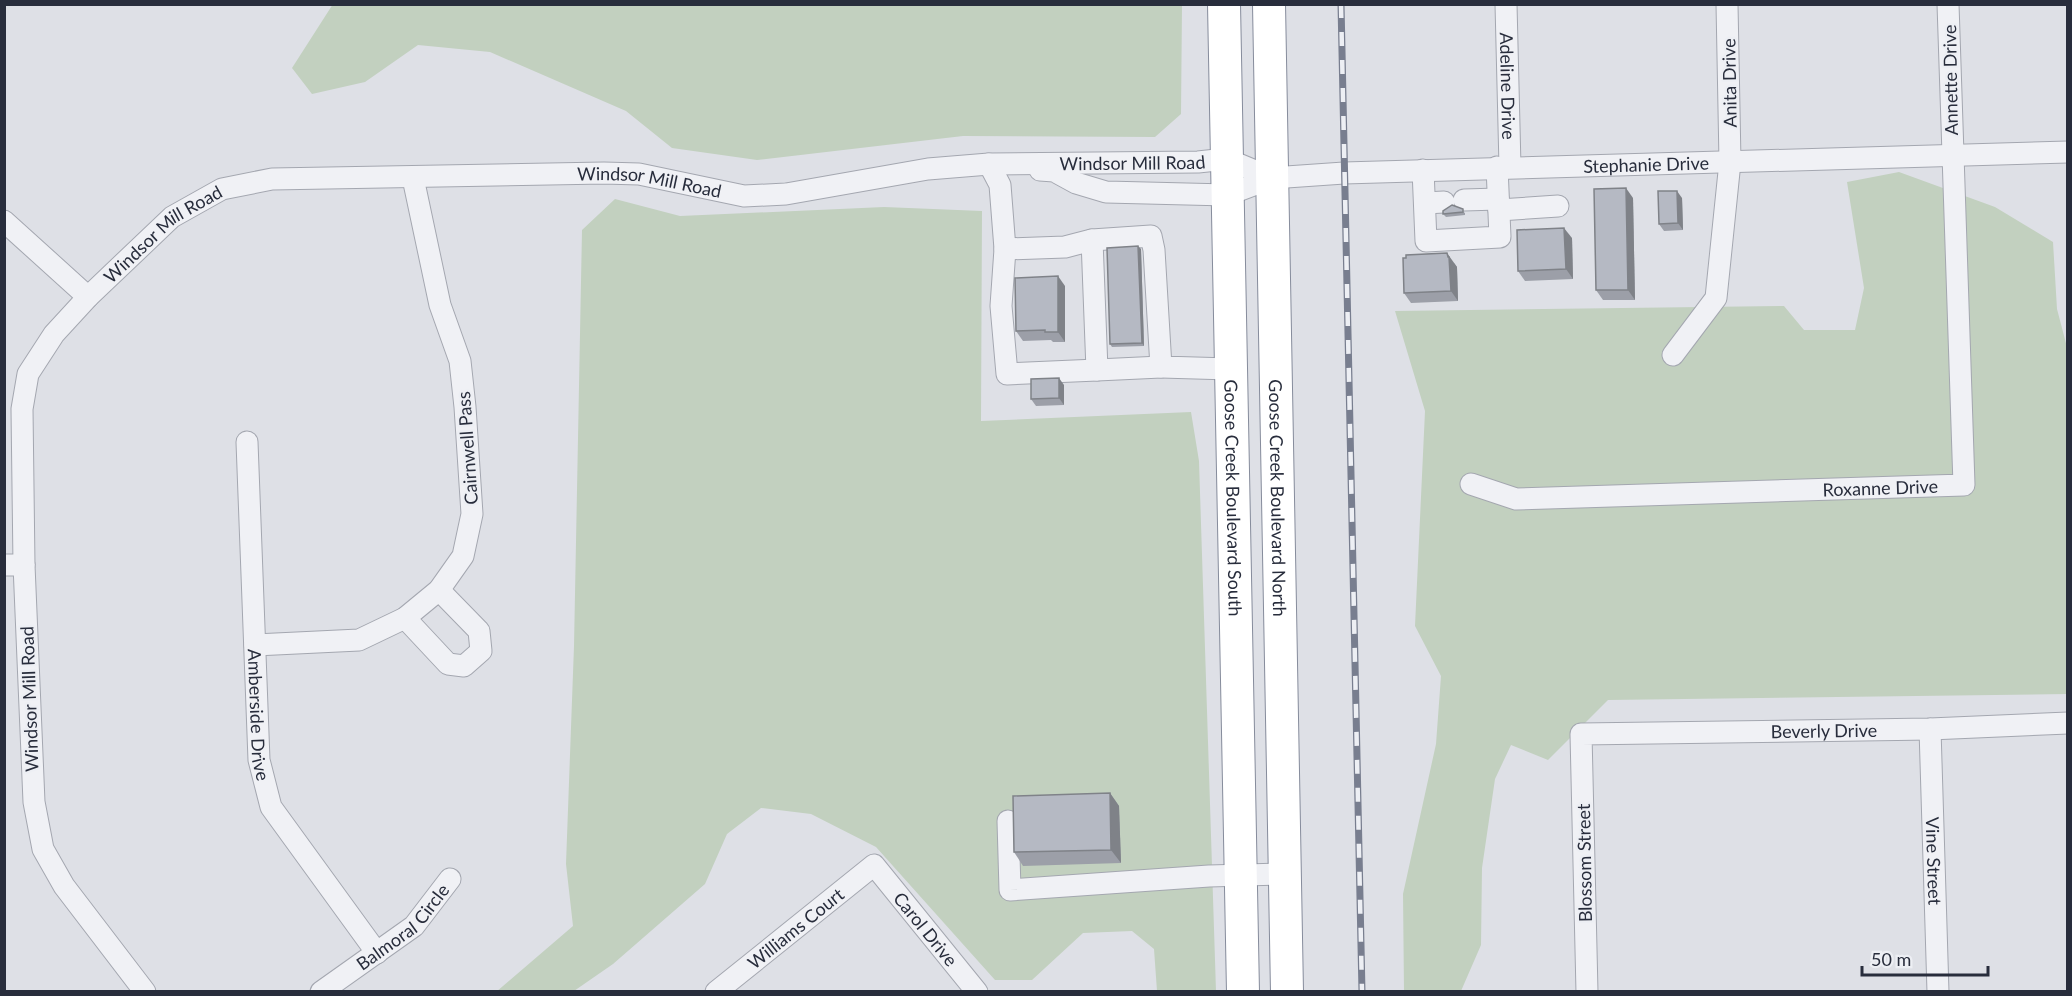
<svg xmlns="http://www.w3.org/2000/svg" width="2072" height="996" viewBox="0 0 2072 996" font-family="Lato,sans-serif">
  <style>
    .green { fill: #c2d0bf }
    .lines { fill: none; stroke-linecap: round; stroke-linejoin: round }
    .minor-casing { stroke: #a4a7b0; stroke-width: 23 }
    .highway-casing { stroke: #868c9c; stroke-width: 34 }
    .minor { stroke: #f0f1f5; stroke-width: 21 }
    .highway { stroke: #fff; stroke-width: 32 }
    .rail-casing { stroke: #787e8f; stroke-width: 7 }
    .rail { stroke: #edeff4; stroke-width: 4.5; stroke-dasharray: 14; stroke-linecap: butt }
    .wall { fill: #9c9fa8 }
    .shaded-wall { fill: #7f8288 }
    .building { fill: #b5b9c3; stroke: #7f8288; stroke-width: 1.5 }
    .labels { text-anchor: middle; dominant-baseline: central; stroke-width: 5; stroke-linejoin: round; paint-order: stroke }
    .street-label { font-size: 18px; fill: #282d3c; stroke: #edeff4 }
  </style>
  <rect width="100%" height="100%" fill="#dee0e6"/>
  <g class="green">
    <polygon points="333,4 1182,5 1181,114 1155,137 963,136 757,160 672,148 626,111 490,52 418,45 365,82 312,94 292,68"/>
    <polygon points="1899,172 1995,207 2053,242 2057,309 2068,351 2067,694 1608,700 1548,760 1511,745 1495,779 1482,868 1481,945 1461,991 1404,991 1403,894 1436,744 1441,676 1415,626 1425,411 1395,311 1784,306 1804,330 1855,330 1864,288 1847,182"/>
    <polygon points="615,199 680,216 884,207 982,211 981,421 1191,412 1199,461 1216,991 1157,991 1154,949 1132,931 1083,933 1032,980 995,980 876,847 811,814 761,808 727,834 705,884 613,964 574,991 496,992 573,926 566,864 574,646 582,230"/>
  </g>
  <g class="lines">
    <defs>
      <g id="minor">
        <path id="s1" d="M1506,4L1510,167"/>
        <polyline points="989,164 1000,185 1005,249 1065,247 1092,240 1151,236 1154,250 1161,367 1230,369"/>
        <path id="s2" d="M1040,170L1054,171L1076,183L1106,192L1227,195L1272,178L1344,173L2068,152"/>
        <polyline points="1423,170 1426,241 1500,237 1497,167"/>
        <polyline points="1464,200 1498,199"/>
        <polyline points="1425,203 1444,202"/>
        <polyline points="1499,210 1558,206"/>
        <polyline points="4,221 88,297"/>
        <polyline points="1092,240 1097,370 1161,367"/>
        <polyline points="1005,249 1001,306 1007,374 1097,370"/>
        <polyline points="1673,355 1716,298 1730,162 1727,4"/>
        <path id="s3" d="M247,442L259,760L271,807L377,953"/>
        <path id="s4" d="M1471,484L1516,499L1964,485L1948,4"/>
        <polyline points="4,565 24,565"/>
        <polyline points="405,618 448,664 464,666 481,651 479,631 439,590"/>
        <polyline points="255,645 359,640 405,618 439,590 463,556 472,514 465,407 460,361 440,305 413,178"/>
        <path id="s5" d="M1930,729L1938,992"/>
        <polyline points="1008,821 1010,890 1209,876 1285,874"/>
        <path id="s6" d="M145,992L64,886L43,849L34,802L24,565L22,409L28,374L54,334L88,297L172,217L222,189L272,179L604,173L639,174L744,196L786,194L928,169L989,164L1198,162L1226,159L1272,178"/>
        <path id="s7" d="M321,992L414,926L450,879"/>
        <path id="s8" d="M716,992L874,865L977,992"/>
        <path id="s9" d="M1587,992L1581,734L1930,729L2068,723"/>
      </g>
      <g id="highway">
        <path id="s10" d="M1224,4L1243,992"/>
        <path id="s11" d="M1269,4L1287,992"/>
      </g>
    </defs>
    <use href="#minor" class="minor-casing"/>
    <use href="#highway" class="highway-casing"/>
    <use href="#minor" class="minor"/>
    <use href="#highway" class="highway"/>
    <defs>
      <polyline id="rail" points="1341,4 1362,992"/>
    </defs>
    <use href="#rail" class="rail-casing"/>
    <use href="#rail" class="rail"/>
  </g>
  <g class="wall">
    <polygon points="1633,198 1635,300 1603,300 1596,290"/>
    <polygon points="1682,198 1683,230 1664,231 1659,224"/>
    <polygon points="1452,205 1465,213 1465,215 1446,217 1443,214"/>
    <polygon points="1572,238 1573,279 1525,281 1518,271"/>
    <polygon points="1141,249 1144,346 1112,347 1110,344"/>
    <polygon points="1454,263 1457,267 1458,301 1411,303 1404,293"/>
    <polygon points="1065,286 1065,342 1053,342 1051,340 1023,341 1016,331"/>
    <polygon points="1064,385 1064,405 1036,406 1031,399"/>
    <polygon points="1110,793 1119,806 1121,863 1023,866 1014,852"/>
  </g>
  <g class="shaded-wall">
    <polygon points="1626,188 1633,198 1635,300 1628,290"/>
    <polygon points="1677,191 1682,198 1683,230 1678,223"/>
    <polygon points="1564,228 1572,238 1573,279 1566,269"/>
    <polygon points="1138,246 1141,249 1144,346 1142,343"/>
    <polygon points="1447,253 1457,267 1458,301 1451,291"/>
    <polygon points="1058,276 1065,286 1065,342 1058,332"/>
    <polygon points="1059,378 1064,385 1064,405 1059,398"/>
    <polygon points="1110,793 1119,806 1121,863 1111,850"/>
  </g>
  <g class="building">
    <polygon points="1626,188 1628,290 1596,290 1594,189"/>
    <polygon points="1658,191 1677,191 1678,223 1659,224"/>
    <polygon points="1452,205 1463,209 1463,212 1443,214 1443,211"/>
    <polygon points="1564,228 1566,269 1518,271 1517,230"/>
    <polygon points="1138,246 1142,343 1110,344 1107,248"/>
    <polygon points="1447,253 1448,257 1449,257 1451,291 1404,293 1403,258 1406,258 1406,255"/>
    <polygon points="1058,276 1058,332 1045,332 1045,330 1016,331 1015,278"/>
    <polygon points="1059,378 1059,398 1031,399 1031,379"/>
    <polygon points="1110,793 1111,850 1014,852 1013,796"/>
  </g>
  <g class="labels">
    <g class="street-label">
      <text transform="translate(1950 80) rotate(-91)">Annette Drive</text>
      <text transform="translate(1729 83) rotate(-91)">Anita Drive</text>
      <text stroke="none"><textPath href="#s1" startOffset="82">Adeline Drive</textPath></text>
      <text stroke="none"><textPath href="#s6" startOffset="1840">Windsor Mill Road</textPath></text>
      <text stroke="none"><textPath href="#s2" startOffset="614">Stephanie Drive</textPath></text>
      <text stroke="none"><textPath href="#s6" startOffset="1353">Windsor Mill Road</textPath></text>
      <text stroke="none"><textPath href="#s6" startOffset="849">Windsor Mill Road</textPath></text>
      <text transform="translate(467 448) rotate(-94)">Cairnwell Pass</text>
      <text stroke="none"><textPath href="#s4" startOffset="412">Roxanne Drive</textPath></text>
      <text stroke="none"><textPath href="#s10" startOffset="494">Goose Creek Boulevard South</textPath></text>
      <text stroke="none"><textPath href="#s11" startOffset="494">Goose Creek Boulevard North</textPath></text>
      <text transform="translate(29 699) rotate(-92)">Windsor Mill Road</text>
      <text stroke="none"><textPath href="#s3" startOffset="273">Amberside Drive</textPath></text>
      <text stroke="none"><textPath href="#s9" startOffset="501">Beverly Drive</textPath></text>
      <text stroke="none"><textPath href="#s5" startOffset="132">Vine Street</textPath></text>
      <text transform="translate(1584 863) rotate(-91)">Blossom Street</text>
      <text stroke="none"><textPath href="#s7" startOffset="105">Balmoral Circle</textPath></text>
      <text stroke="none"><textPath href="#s8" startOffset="102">Williams Court</textPath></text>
      <text stroke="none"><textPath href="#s8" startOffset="285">Carol Drive</textPath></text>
    </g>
  </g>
  <rect width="2072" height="996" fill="none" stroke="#282d3c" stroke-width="12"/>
  <path d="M1862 966v9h126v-9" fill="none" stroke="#282d3c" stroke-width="3"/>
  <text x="1871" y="966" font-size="18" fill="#282d3c" stroke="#edeff4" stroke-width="4.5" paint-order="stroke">50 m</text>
</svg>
